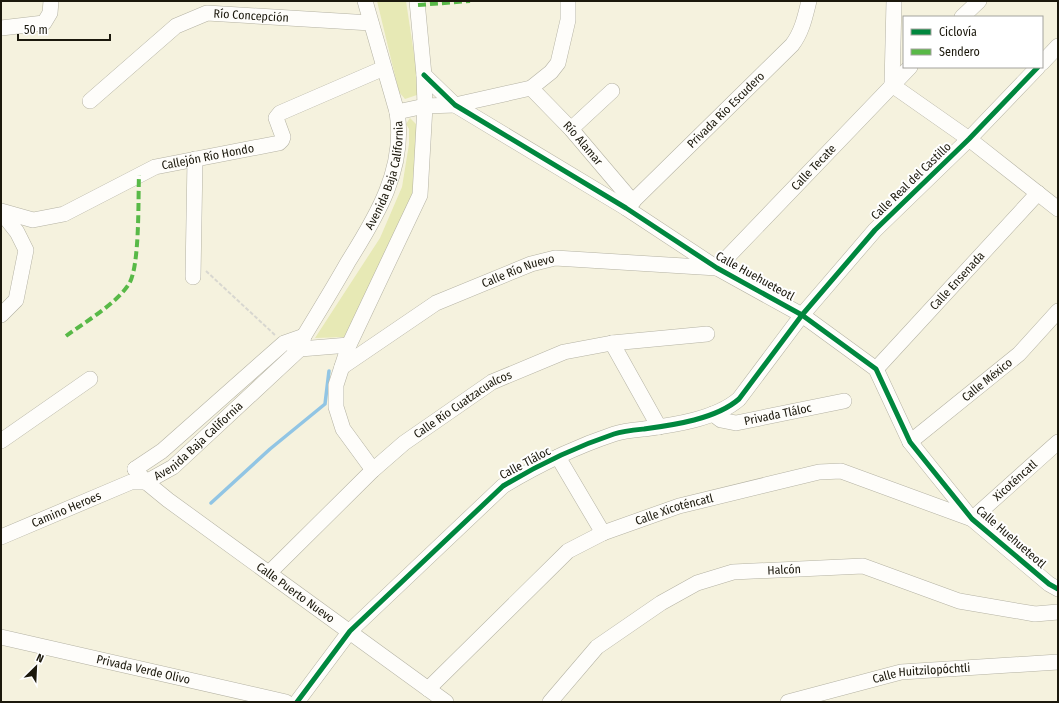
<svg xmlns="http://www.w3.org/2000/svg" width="1059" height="703" viewBox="0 0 1059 703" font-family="'Fira Sans Condensed',sans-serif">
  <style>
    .green { fill: #e7e9b5 }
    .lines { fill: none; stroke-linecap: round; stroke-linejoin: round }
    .stream { stroke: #91c5e4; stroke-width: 3.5 }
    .minor-casing { stroke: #b4b2a3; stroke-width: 16 }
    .path { stroke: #d8d7d0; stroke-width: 2; stroke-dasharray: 4 2; stroke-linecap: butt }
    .minor { stroke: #fefdfa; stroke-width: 15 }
    .quiet { stroke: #58b947; stroke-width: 4; stroke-dasharray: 8 4; stroke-linecap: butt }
    .cycleway-casing { stroke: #fff; stroke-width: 8 }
    .cycleway { stroke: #00873e; stroke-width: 5 }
    .labels { text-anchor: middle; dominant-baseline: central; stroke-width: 4; stroke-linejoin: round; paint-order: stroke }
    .street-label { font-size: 12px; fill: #1b180c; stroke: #fff }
  </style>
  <rect width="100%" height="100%" fill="#f5f2de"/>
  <g class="green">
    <polygon points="377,1 406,1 420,94 405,99 399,92"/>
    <polygon points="410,118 420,128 416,198 397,239 344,337 315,338 380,238 402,187 409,144 409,129 406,124"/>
  </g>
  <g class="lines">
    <polyline class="stream" points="211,503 270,449 325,404 329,371"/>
    <defs>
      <g id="minor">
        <polyline points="894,1 892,85 969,139 1058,209"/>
        <polyline points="962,17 979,1"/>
        <polyline points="1,28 44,23 50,13 51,1"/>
        <polyline points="1042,63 1058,46"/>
        <polyline points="424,75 455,105 626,208 717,268 802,315 876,369 910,442 972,519 1049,584 1058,589"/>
        <path id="s1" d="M531,88L571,129L633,202"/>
        <path id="s2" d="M90,101L176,26L207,13L371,23"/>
        <polyline points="397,112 425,106 455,105 531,88 551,72 558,63 568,20 568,1"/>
        <polyline points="571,129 612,91"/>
        <path id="s3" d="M626,208L792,45C802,32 805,17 809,1"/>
        <path id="s4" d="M1,211L33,220L64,214L155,167L279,143L282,140L283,137L276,118L280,113L384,68"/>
        <polyline points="1,212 17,232 26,250 16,300 1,315"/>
        <polyline points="193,277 195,159"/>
        <polyline points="612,343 659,427"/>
        <polyline points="293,346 300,349 349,345"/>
        <path id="s5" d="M342,367L436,303L531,264L555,258L717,268L910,67"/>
        <path id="s6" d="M876,369L1038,193"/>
        <path id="s7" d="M713,414L721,420L736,423L844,401"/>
        <polyline points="1,441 90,379"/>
        <path id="s8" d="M910,442L1019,354L1058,311"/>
        <polyline points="558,457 603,533"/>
        <path id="s9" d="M135,469L146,482L168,500L446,702"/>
        <polyline points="135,469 162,451 284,343 304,336"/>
        <polyline points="373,470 343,429 336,407 336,385 349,345 420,195 425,106 424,75 417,1"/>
        <path id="s10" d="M1,537L131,482H146L173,467L300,349L304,336C319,311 334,287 348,262C377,216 406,168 397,112L365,1"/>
        <path id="s11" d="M269,573L373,470L404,443L492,382L564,352L612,343L707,334"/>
        <path id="s12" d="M1,637L286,702"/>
        <path id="s13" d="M428,689L568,551L603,533L679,506L819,472L841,471L972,519L1058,442"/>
        <path d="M297,702L350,631L503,486C538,465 575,447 614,434C623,431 634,430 644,429C674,425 716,419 739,399L802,315L875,230L969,139L1038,67"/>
        <path id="s14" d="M550,702L597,647L661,603L697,583L733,572L863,566L959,601L1035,614L1058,612"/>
        <path id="s15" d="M788,702L901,672L1058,662"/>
      </g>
    </defs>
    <use href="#minor" class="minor-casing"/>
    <polyline class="path" points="206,271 275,335"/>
    <use href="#minor" class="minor"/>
    <g class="quiet">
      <polyline points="418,5 470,1"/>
      <path d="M66,336C85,322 116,304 129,284C140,266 138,198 139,175"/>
    </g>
    <defs>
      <g id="cycleway">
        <polyline points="424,75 455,105 626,208 717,268 802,315 876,369 910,442 972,519 1049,584 1058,589"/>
        <path d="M297,702L350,631L503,486C538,465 575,447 614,434C623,431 634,430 644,429C674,425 716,419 739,399L802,315L875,230L969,139L1038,67"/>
      </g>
    </defs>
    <use href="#cycleway" class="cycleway-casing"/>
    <use href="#cycleway" class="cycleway"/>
  </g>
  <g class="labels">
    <g class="street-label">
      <text stroke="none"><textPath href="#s2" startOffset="192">Río Concepción</textPath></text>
      <text stroke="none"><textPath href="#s3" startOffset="140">Privada Río Escudero</textPath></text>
      <text stroke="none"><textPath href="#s1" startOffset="76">Río Alamar</textPath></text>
      <text stroke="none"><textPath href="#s4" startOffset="221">Callejón Río Hondo</textPath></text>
      <text stroke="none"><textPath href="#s5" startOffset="543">Calle Tecate</textPath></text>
      <text stroke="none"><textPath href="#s10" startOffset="556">Avenida Baja California</textPath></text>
      <text transform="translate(911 181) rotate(-44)">Calle Real del Castillo</text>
      <text stroke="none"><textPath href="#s5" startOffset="202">Calle Río Nuevo</textPath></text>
      <text transform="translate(755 276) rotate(29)">Calle Huehueteotl</text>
      <text stroke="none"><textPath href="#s6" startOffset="120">Calle Ensenada</textPath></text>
      <text stroke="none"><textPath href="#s8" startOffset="99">Calle México</textPath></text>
      <text stroke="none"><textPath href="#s11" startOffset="258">Calle Río Cuatzacualcos</textPath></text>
      <text stroke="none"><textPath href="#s7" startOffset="68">Privada Tláloc</textPath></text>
      <text stroke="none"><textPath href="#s10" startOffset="223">Avenida Baja California</textPath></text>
      <text transform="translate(525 463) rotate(-28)">Calle Tláloc</text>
      <text stroke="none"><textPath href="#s13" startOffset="680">Xicoténcatl</textPath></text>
      <text stroke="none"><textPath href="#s10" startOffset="71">Camino Heroes</textPath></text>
      <text stroke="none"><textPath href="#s13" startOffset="311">Calle Xicoténcatl</textPath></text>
      <text transform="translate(1011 537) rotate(41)">Calle Huehueteotl</text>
      <text stroke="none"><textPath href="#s14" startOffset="280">Halcón</textPath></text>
      <text stroke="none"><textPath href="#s9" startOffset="203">Calle Puerto Nuevo</textPath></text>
      <text stroke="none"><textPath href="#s12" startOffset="146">Privada Verde Olivo</textPath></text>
      <text stroke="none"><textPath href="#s15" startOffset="137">Calle Huitzilopóchtli</textPath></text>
    </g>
  </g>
  <rect width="1059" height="703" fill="none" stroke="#1b180c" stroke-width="4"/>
  <rect x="903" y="16" width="140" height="52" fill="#ffffff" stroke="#a4a39e"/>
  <rect x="911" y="29" width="20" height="6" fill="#00873e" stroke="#a4a39e"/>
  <text x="939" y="36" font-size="12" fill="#1b180c">Ciclovía</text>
  <rect x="911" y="49" width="20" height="6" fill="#58b947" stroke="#a4a39e"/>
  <text x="939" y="56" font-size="12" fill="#1b180c">Sendero</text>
  <g transform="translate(36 667) rotate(24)" stroke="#ffffff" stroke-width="3" paint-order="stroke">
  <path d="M0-3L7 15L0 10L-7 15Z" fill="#1b180c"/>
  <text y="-6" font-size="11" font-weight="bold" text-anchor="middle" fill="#1b180c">N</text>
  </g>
  <path d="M18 34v6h92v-6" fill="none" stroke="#1b180c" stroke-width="2"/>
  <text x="24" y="34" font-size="12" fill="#1b180c" stroke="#ffffff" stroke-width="3" paint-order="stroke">50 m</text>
</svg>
